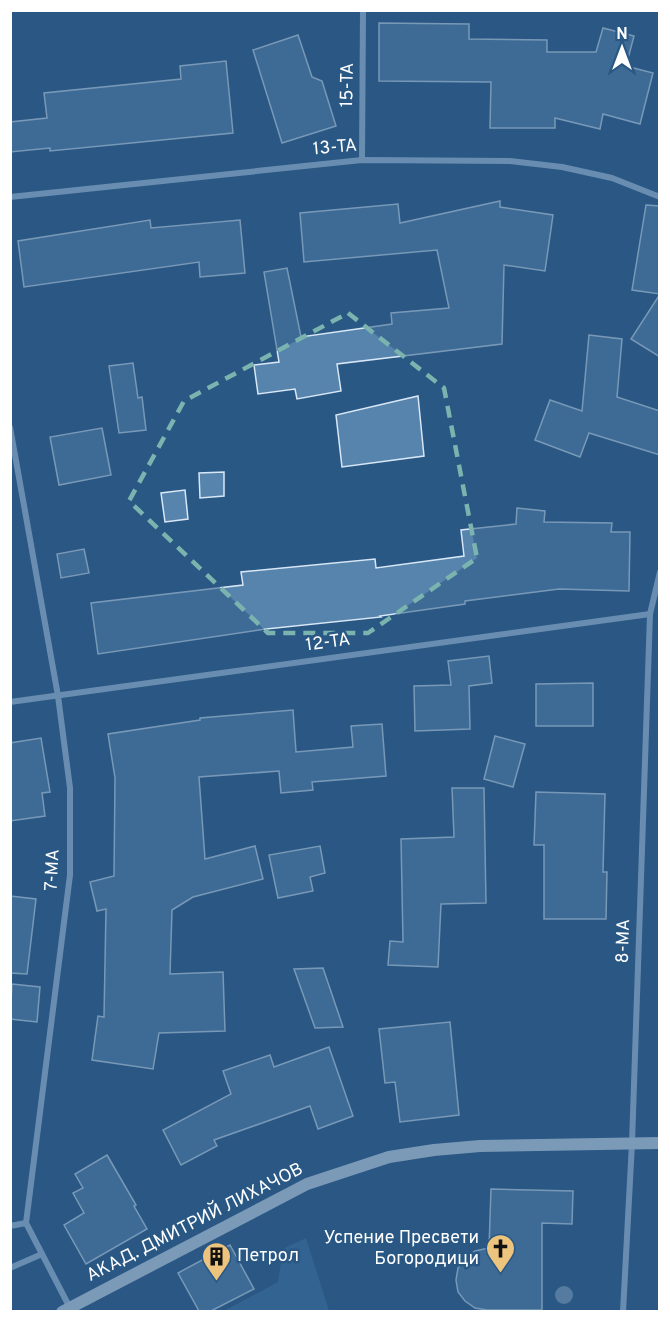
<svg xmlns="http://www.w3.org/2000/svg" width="670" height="1322" viewBox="0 0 670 1322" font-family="Overpass,sans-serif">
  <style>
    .green { fill: #3f72a0 }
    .building { fill: #5684ad; stroke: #d8e7f6; stroke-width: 1.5 }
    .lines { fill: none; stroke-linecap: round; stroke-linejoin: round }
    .street { stroke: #b5cfe7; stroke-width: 6 }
    .secondary { stroke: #deeaf6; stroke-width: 12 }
    .tree { fill: #8aa7c3 }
    .marked { fill: none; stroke: #7bb4af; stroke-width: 4.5; stroke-dasharray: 12 8; stroke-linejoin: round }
    .labels { text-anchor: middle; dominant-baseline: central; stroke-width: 5; stroke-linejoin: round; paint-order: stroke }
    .street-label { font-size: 18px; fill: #fff; stroke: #2a5884 }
    .poi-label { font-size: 18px; fill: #fff; stroke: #2a5884; text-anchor: end }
  </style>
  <rect width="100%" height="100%" fill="#2a5884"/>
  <polygon class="green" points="306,1238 329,1311 224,1311 278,1282 283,1249"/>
  <g class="building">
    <polygon points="379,23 469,24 469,39 547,40 547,52 596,52 603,28 634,36 626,66 653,73 640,124 603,114 600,129 555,118 555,128 490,128 491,82 379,81"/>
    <polygon points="298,35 312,77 322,81 336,126 282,143 253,50"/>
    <polygon points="226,61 233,133 50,151 50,148 10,152 10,122 47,118 44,93 181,79 180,66"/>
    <polygon points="500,201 500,207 553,215 545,271 504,265 502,344 337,364 341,391 297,399 295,389 258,394 254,365 279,362 264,272 287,268 301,337 392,324 391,313 449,308 437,250 304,262 300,213 398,204 400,223"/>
    <polygon points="646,205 660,206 660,294 632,290"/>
    <polygon points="150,220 151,228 240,220 245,273 200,277 199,262 24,287 18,241"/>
    <polygon points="660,294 660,357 631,339"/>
    <polygon points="589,335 622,339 617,397 660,411 660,455 589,433 580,457 535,440 550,400 582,411"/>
    <polygon points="133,363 138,398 142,397 146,430 119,433 109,366"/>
    <polygon points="418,396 424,456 342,467 336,415"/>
    <polygon points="102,428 111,475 59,485 50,437"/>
    <polygon points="224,472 224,496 200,498 199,473"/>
    <polygon points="185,490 188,519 165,522 161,493"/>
    <polygon points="517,508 545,511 544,522 612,523 611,532 630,532 629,591 559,589 465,601 465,604 380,616 381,617 266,629 98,654 91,603 243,585 241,572 375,559 376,568 464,556 461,530 516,524"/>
    <polygon points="84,549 89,573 61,578 57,554"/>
    <polygon points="489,656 492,683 469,686 470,729 415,731 414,686 451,685 448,661"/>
    <polygon points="593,683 593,726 536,726 536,684"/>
    <polygon points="293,710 296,752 353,747 351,726 382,724 386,776 312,782 313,790 281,793 279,771 199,777 205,859 255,846 263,879 193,897 172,910 170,974 223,972 225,1031 159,1033 153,1069 92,1060 98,1016 104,1017 106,909 97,911 90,882 114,876 115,778 108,734 200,720 200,718"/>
    <polygon points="495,736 525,744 513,787 484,779"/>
    <polygon points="41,738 50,792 42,793 45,816 10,821 10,743"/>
    <polygon points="452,788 484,788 486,903 441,904 438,967 388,965 390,941 403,942 401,839 454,837"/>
    <polygon points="536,792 605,794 603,872 607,872 606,919 544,919 544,845 534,845"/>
    <polygon points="320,846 325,873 310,877 313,891 278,898 269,855"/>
    <polygon points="10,896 36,899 27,974 10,973"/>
    <polygon points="323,968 343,1027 315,1028 294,969"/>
    <polygon points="12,984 40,987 37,1022 10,1019"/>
    <polygon points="450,1022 459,1115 400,1122 395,1082 385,1083 379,1029"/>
    <polygon points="329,1047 353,1116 318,1129 310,1106 214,1140 217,1146 181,1165 163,1130 231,1094 223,1071 270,1055 274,1067"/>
    <polygon points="107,1155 136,1205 134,1206 147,1229 86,1264 64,1225 84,1213 73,1193 83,1188 75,1174"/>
    <polygon points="491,1189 573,1191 572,1224 542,1223 542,1310 487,1310 475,1308 465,1301 458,1292 456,1280 458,1268 465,1258 475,1251 489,1248"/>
    <polygon points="230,1245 254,1289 211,1311 199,1311 178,1273"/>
  </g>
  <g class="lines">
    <g class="street">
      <polyline points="362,160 363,10"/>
      <polyline points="10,197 362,160 510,161 562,167 612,178 660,197"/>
      <polyline points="10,427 58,696 70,788 70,875 26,1223 70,1308"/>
      <polyline points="10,702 650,614"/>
      <polyline points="10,1226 26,1223"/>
      <polyline points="10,1268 42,1254"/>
      <polyline points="623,1312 632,1143 650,614 660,572"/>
    </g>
    <polyline class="secondary" points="62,1312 307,1184 389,1157 434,1150 480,1146 660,1143"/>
  </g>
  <circle class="tree" cx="564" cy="1295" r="9"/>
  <path d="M0 0H670V1322H0ZM348,313L444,388L477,558L368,633H268L129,501L184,401Z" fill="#2a5884" fill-opacity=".55" fill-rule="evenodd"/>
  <path class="marked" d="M348,313L444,388L477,558L368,633H268L129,501L184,401Z"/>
  <defs>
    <symbol id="church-pin" viewBox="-11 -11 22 30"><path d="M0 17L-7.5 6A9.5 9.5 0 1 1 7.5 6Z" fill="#edc47d" stroke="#2a5884"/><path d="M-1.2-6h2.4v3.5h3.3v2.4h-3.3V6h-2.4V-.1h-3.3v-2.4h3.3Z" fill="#111"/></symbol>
    <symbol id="building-pin" viewBox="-11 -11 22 30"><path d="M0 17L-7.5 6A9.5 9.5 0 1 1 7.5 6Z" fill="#edc47d" stroke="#2a5884"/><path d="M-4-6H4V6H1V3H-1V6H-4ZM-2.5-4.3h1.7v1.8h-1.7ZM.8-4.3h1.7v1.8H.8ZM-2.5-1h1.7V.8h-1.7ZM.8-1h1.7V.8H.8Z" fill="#111"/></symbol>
  </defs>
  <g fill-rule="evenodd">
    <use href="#church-pin" x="484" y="1232" width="33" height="45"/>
    <use href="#building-pin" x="200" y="1240" width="33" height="45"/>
  </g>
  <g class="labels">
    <g class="street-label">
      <text transform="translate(348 85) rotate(-89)">15-ТА</text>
      <text transform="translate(335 148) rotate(-5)">13-ТА</text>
      <text transform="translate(328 643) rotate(-8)">12-ТА</text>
      <text transform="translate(53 870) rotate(-87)">7-МА</text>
      <text transform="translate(624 941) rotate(-88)">8-МА</text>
      <text transform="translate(195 1223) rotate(-27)">АКАД. ДМИТРИЙ ЛИХАЧОВ</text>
    </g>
    <g class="poi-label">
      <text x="479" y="1238">Успение Пресвети<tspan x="479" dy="21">Богородици</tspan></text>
      <text x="237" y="1256" text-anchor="start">Петрол</text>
    </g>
  </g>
  <rect width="670" height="1322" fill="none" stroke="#ffffff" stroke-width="24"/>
  <g transform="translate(622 48)" stroke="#2a5884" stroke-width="4.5" paint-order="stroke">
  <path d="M0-4.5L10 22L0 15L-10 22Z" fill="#ffffff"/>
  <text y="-9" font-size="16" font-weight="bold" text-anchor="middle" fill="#ffffff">N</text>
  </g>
</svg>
